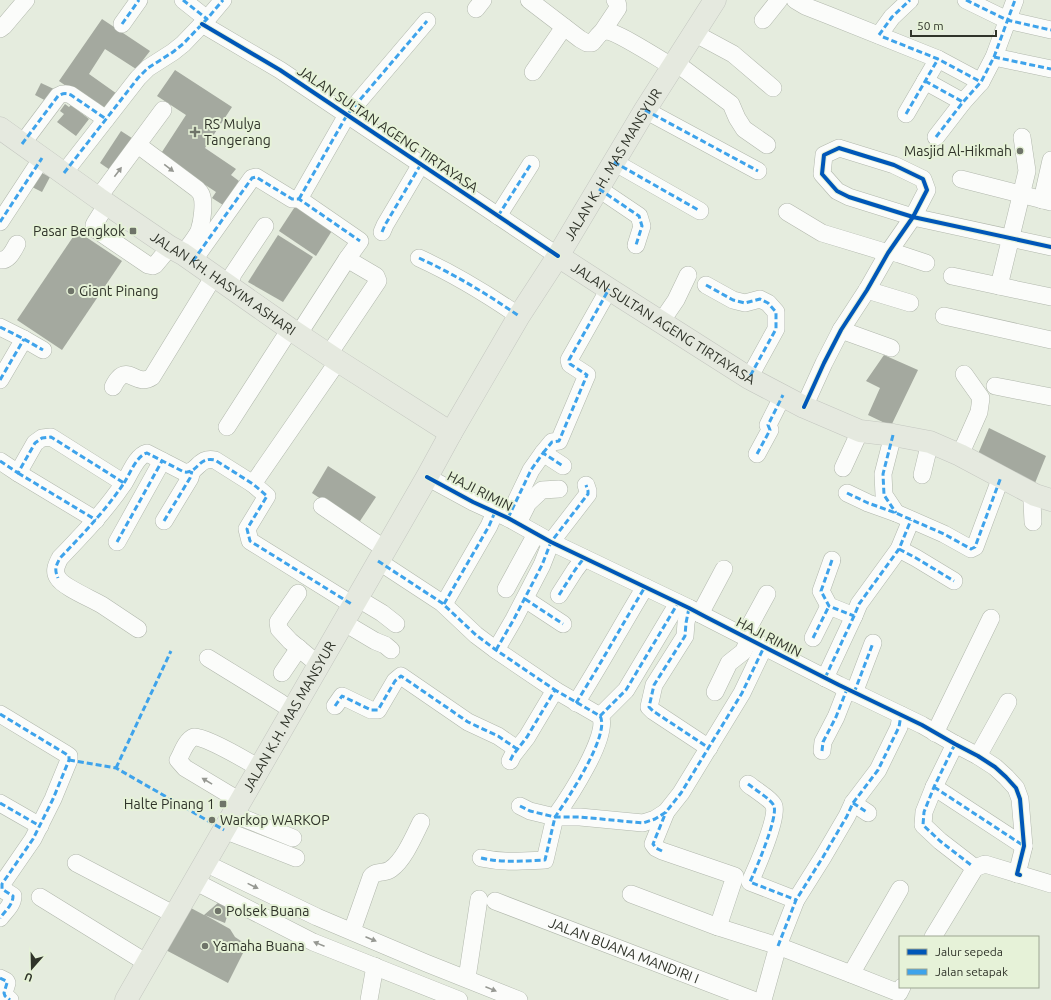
<svg xmlns="http://www.w3.org/2000/svg" width="1051" height="1000" viewBox="0 0 1051 1000" font-family="Ubuntu,sans-serif">
  <style>
    .building { fill: #a4a99f }
    .lines { fill: none; stroke-linecap: round; stroke-linejoin: round }
    .minor-casing { stroke: #b1b7ac; stroke-width: 18 }
    .major-casing { stroke: #c4c7c0; stroke-width: 23 }
    .minor { stroke: #fbfcfa; stroke-width: 17 }
    .major { stroke: #e5e9df; stroke-width: 22 }
    .quiet { stroke: #3ea3eb; stroke-width: 3; stroke-dasharray: 6 3; stroke-linecap: butt }
    .cycleway-casing { stroke: #e6f2d8; stroke-width: 6 }
    .cycleway { stroke: #0057b8; stroke-width: 4 }
    .oneway { fill: #969892 }
    .poi-dot { fill: #6f7469; stroke: #e6f2d8; stroke-width: 1.5 }
    .labels { text-anchor: middle; dominant-baseline: central; stroke-width: 4; stroke-linejoin: round; paint-order: stroke }
    .poi-label { font-size: 14px; fill: #30342a; stroke: #e6f2d8; text-anchor: start }
    .street-label { font-size: 14px; fill: #30342a; stroke: #e6f2d8 }
  </style>
  <rect width="100%" height="100%" fill="#e5ecde"/>
  <g class="building">
    <polygon points="102,19 150,51 136,69 105,49 89,74 120,96 107,115 59,81"/>
    <polygon points="175,70 232,107 205,148 236,169 231,175 239,181 223,205 212,198 216,192 160,155 186,115 157,96"/>
    <polygon points="41,83 56,90 50,103 35,95"/>
    <polygon points="65,104 69,107 71,105 89,119 76,136 57,122 64,114 60,111"/>
    <polygon points="121,131 135,140 113,172 100,163"/>
    <polygon points="42,173 50,177 42,192 32,187"/>
    <polygon points="298,202 335,226 316,256 279,231"/>
    <polygon points="77,231 122,261 62,350 17,320"/>
    <polygon points="278,235 313,257 283,302 248,282"/>
    <polygon points="884,355 918,370 891,426 868,415 880,388 866,381"/>
    <polygon points="989,428 1046,456 1035,483 978,454"/>
    <polygon points="328,466 376,497 358,524 312,493"/>
    <polygon points="219,902 230,907 225,923 205,915 230,929 235,937 247,945 228,983 162,948 189,907 204,915"/>
  </g>
  <g class="lines">
    <defs>
      <g id="minor">
        <polyline points="183,0 207,19"/>
        <path d="M529,0L580,39L587,43H592C596,39 600,31 606,31C616,31 661,60 673,67"/>
        <polyline points="795,0 805,6 828,15 938,59 981,82"/>
        <polyline points="966,0 1007,20 1051,30"/>
        <polyline points="476,9 483,0"/>
        <polyline points="763,20 779,0"/>
        <polyline points="122,24 139,0"/>
        <polyline points="202,24 280,70 558,256"/>
        <polyline points="0,29 4,26 26,0"/>
        <path d="M602,32L618,8C618,5 618,2 615,0"/>
        <polyline points="694,33 733,54 773,88"/>
        <polyline points="879,35 892,17 910,0"/>
        <polyline points="994,57 1051,69"/>
        <polyline points="676,63 731,104 737,118 744,129 767,145"/>
        <polyline points="533,72 564,27"/>
        <polyline points="925,81 963,102"/>
        <polyline points="645,110 758,171"/>
        <polyline points="906,114 938,59"/>
        <polyline points="936,137 963,102 981,82 994,57 1015,0"/>
        <path d="M22,144L58,96C63,93 66,93 71,95L106,119"/>
        <path d="M138,145L197,189C198,190 200,192 201,194C205,202 202,222 199,231C195,239 188,247 183,254"/>
        <polyline points="614,162 700,211"/>
        <polyline points="64,173 138,78 148,68 173,52 183,44 207,19 223,0"/>
        <polyline points="961,179 1051,202"/>
        <polyline points="599,189 639,216 642,226 636,245"/>
        <polyline points="98,198 163,110"/>
        <polyline points="299,199 347,115 427,21"/>
        <polyline points="1042,200 1051,160"/>
        <polyline points="107,204 95,223 94,225 95,229 148,265 153,266 155,265 170,247"/>
        <polyline points="787,212 822,233 888,253"/>
        <polyline points="498,216 531,164"/>
        <polyline points="0,222 42,158"/>
        <polyline points="382,232 385,225 421,164"/>
        <polyline points="889,251 899,254 926,263"/>
        <path d="M419,258C454,274 487,294 519,316"/>
        <path d="M0,260C9,261 13,251 17,244"/>
        <polyline points="193,261 252,178 256,177 292,199 299,199 360,241 347,259 298,335"/>
        <polyline points="952,276 1051,297"/>
        <polyline points="706,285 733,300 745,303 760,299 768,303 776,312 776,329 749,378"/>
        <polyline points="229,286 233,274 265,226"/>
        <polyline points="999,286 1027,171 1022,137"/>
        <polyline points="867,290 910,303"/>
        <polyline points="944,316 1051,340"/>
        <polyline points="661,322 676,300 688,275"/>
        <polyline points="0,327 24,339 43,350"/>
        <polyline points="841,330 891,348"/>
        <polyline points="329,354 378,281 376,276 347,259"/>
        <polyline points="0,380 24,339"/>
        <polyline points="995,386 1051,397"/>
        <path d="M113,387C114,385 116,381 118,379C129,366 137,387 152,377L214,276"/>
        <polyline points="804,407 824,363 841,330 867,290 888,253 913,217 927,190 923,179 894,165 839,148 824,155 822,174 837,191 849,197 913,217 1051,247"/>
        <polyline points="227,427 290,329"/>
        <polyline points="893,435 883,474 884,495 896,513"/>
        <polyline points="543,453 552,442 559,441 587,375 570,364 569,360 609,289"/>
        <polyline points="757,454 770,430 768,425 783,395"/>
        <polyline points="960,455 979,412 981,398 964,374"/>
        <path d="M0,461L18,473L35,443L42,438L51,437L124,483C106,510 83,534 60,558C57,564 53,571 58,578C63,587 92,599 102,605C114,613 126,621 138,629"/>
        <polyline points="843,468 860,431"/>
        <polyline points="18,473 96,520"/>
        <polyline points="922,475 930,442"/>
        <polyline points="427,477 473,502 508,518 551,542 689,608 706,617 839,685 922,725 955,744 978,756 995,767 1006,777 1016,788 1020,799 1024,846 1017,874"/>
        <path d="M124,483C130,474 136,456 147,453L184,472C198,474 198,456 215,460L253,484L267,496L247,529L250,541L353,605"/>
        <polyline points="253,484 338,361"/>
        <polyline points="847,493 868,503 896,513 944,534 971,549 975,547 1001,477"/>
        <polyline points="322,506 385,549"/>
        <polyline points="508,518 531,470 543,453 563,466"/>
        <polyline points="164,521 190,478 192,471"/>
        <polyline points="519,521 528,503 542,490 559,489"/>
        <polyline points="1033,522 1032,502 1035,495"/>
        <polyline points="117,542 162,461"/>
        <polyline points="899,549 916,558 954,581"/>
        <polyline points="832,560 821,591 829,606 854,616"/>
        <polyline points="378,561 442,603 476,635 496,650 555,690 527,737 513,755 510,761"/>
        <polyline points="506,589 536,534"/>
        <polyline points="298,593 278,622 279,629 290,641 319,665"/>
        <polyline points="559,595 575,570 584,558"/>
        <polyline points="357,598 382,613 396,624"/>
        <polyline points="525,599 563,624"/>
        <polyline points="444,604 489,526 495,512"/>
        <polyline points="689,608 686,623 685,636 654,685 649,707 653,711 709,748"/>
        <polyline points="700,614 724,569"/>
        <polyline points="343,622 375,641 385,645 391,650"/>
        <polyline points="744,636 767,594"/>
        <polyline points="813,638 829,606"/>
        <polyline points="496,650 514,619 542,565 551,542 588,494 588,491 586,485"/>
        <polyline points="208,658 281,703 292,711"/>
        <polyline points="282,673 299,648"/>
        <polyline points="825,678 854,616 859,604 899,549 911,520"/>
        <polyline points="715,692 729,663 743,652 749,640"/>
        <polyline points="854,693 873,643"/>
        <path d="M576,703C600,665 622,625 645,587"/>
        <polyline points="335,706 342,696 371,710 378,710 395,681 401,676 468,722 498,736 517,749"/>
        <path d="M0,714L66,754L69,756V760L53,799L33,839L2,884V889L13,896C13,905 5,911 0,918"/>
        <polyline points="600,716 626,690 678,603"/>
        <polyline points="935,733 991,618"/>
        <polyline points="955,744 934,787 924,812 923,825 940,841 975,868"/>
        <polyline points="822,751 823,742 836,717 847,689"/>
        <polyline points="978,756 1008,702"/>
        <path d="M748,784C753,788 772,800 774,806C778,818 756,869 750,882L796,900"/>
        <polyline points="934,787 1024,846"/>
        <path d="M240,801L185,768L178,760C182,753 186,740 194,737C203,735 249,762 259,768"/>
        <polyline points="0,803 40,826"/>
        <polyline points="853,803 868,813"/>
        <path d="M520,806L530,811L555,817C567,800 611,734 600,716L555,690"/>
        <polyline points="666,812 653,844 656,848 662,851 735,876 718,927"/>
        <polyline points="233,814 293,838"/>
        <polyline points="224,830 296,858"/>
        <path d="M481,858C504,863 522,861 545,860L555,817H580L643,823L655,819L666,812L681,793L742,693L764,647"/>
        <polyline points="76,863 175,915"/>
        <polyline points="205,863 317,917 426,963 519,1000"/>
        <polyline points="194,881 313,942 459,1000"/>
        <polyline points="631,894 718,927 778,946 851,974 899,993 902,987"/>
        <polyline points="40,897 147,963"/>
        <path id="s1" d="M495,901L753,1000"/>
        <path d="M352,931L371,877C376,870 385,874 391,869C404,860 414,836 421,822"/>
        <polyline points="933,937 975,868 985,864 1051,884"/>
        <polyline points="851,974 900,889"/>
        <polyline points="0,978 6,981 7,983 4,993 5,996 10,1000"/>
        <polyline points="467,978 479,899"/>
        <polyline points="369,1000 375,966"/>
        <polyline points="763,1000 778,946 796,900 823,857 847,816 853,803 878,770 899,727 901,715"/>
      </g>
      <g id="major">
        <path id="s2" d="M0,128L98,198L170,247L183,254L290,329L338,361L451,433"/>
        <path id="s3" d="M558,256L609,289L749,378L804,407L860,431L893,435L930,442L960,455L1035,495L1051,500"/>
        <path id="s4" d="M126,1000L427,477L451,433L519,316L558,256L645,110L715,0"/>
      </g>
    </defs>
    <use href="#minor" class="minor-casing"/>
    <use href="#major" class="major-casing"/>
    <use href="#minor" class="minor"/>
    <use href="#major" class="major"/>
    <g class="quiet">
      <polyline points="183,0 207,19"/>
      <polyline points="966,0 1007,20 1051,30"/>
      <polyline points="122,24 139,0"/>
      <polyline points="879,35 892,17 910,0"/>
      <polyline points="883,37 938,59 981,82"/>
      <polyline points="994,57 1051,69"/>
      <polyline points="925,81 963,102"/>
      <polyline points="645,110 758,171"/>
      <polyline points="906,114 938,59"/>
      <polyline points="936,137 963,102 981,82 994,57 1015,0"/>
      <path d="M22,144L58,96C63,93 66,93 71,95L106,119"/>
      <polyline points="614,162 700,211"/>
      <polyline points="64,173 138,78 148,68 173,52 183,44 207,19 223,0"/>
      <polyline points="599,189 639,216 642,226 636,245"/>
      <polyline points="299,199 347,115 427,21"/>
      <polyline points="498,216 531,164"/>
      <polyline points="0,222 42,158"/>
      <polyline points="382,232 385,225 421,164"/>
      <path d="M419,258C454,274 487,294 519,316"/>
      <polyline points="193,261 252,178 256,177 292,199 299,199 360,241"/>
      <polyline points="706,285 733,300 745,303 760,299 768,303 776,312 776,329 749,378"/>
      <polyline points="0,327 24,339 43,350"/>
      <polyline points="0,380 24,339"/>
      <polyline points="893,435 883,474 884,495 896,513"/>
      <polyline points="543,453 552,442 559,441 587,375 570,364 569,360 609,289"/>
      <polyline points="757,454 770,430 768,425 783,395"/>
      <path d="M0,461L18,473L35,443L42,438L51,437L124,483C106,510 83,534 60,558C56,566 54,569 58,578"/>
      <polyline points="18,473 96,520"/>
      <path d="M124,483C130,474 136,456 147,453L184,472C198,474 198,456 215,460L253,484L267,496L247,529L250,541L353,605"/>
      <polyline points="847,493 868,503 896,513 944,534 971,549 975,547 1001,477"/>
      <polyline points="508,518 531,470 543,453 563,466"/>
      <polyline points="164,521 190,478 192,471"/>
      <polyline points="117,542 162,461"/>
      <polyline points="899,549 916,558 954,581"/>
      <polyline points="832,560 821,591 829,606 854,616"/>
      <polyline points="378,561 442,603 476,635 496,650 555,690 527,737 513,755 510,761"/>
      <polyline points="559,595 575,570 584,558"/>
      <polyline points="525,599 563,624"/>
      <polyline points="444,604 489,526 495,512"/>
      <polyline points="689,608 686,623 685,636 654,685 649,707 653,711 709,748"/>
      <polyline points="813,638 829,606"/>
      <polyline points="496,650 514,619 542,565 551,542 588,494 588,491 586,485"/>
      <polyline points="825,678 854,616 859,604 899,549 911,520"/>
      <polyline points="854,693 873,643"/>
      <path d="M576,703C600,665 622,625 645,587"/>
      <polyline points="335,706 342,696 371,710 378,710 395,681 401,676 468,722 498,736 517,749"/>
      <path d="M0,714L66,754L69,756V760L53,799L33,839L2,884V889L13,896C13,905 5,911 0,918"/>
      <polyline points="600,716 626,690 678,603"/>
      <polyline points="955,744 934,787 924,812 923,825 940,841 971,865"/>
      <polyline points="822,751 823,742 836,717 847,689"/>
      <polyline points="69,760 116,768 224,830"/>
      <polyline points="116,768 171,651"/>
      <path d="M748,784C753,788 772,800 774,806C778,818 756,869 750,882L796,900"/>
      <polyline points="934,787 1024,846"/>
      <polyline points="0,803 40,826"/>
      <polyline points="853,803 868,813"/>
      <path d="M520,806L530,811L555,817C567,800 611,734 600,716L555,690"/>
      <polyline points="662,851 656,848 653,844 666,812"/>
      <path d="M481,858C504,863 522,861 545,860L555,817H580L643,823L655,819L666,812L681,793L742,693L764,647"/>
      <polyline points="778,946 796,900 823,857 847,816 853,803 878,770 899,727 901,715"/>
      <polyline points="0,978 6,981 7,983 4,993 5,996 10,1000"/>
    </g>
    <defs>
      <g id="cycleway">
        <polyline points="202,24 280,70 558,256"/>
        <polyline points="804,407 824,363 841,330 867,290 888,253 913,217 927,190 923,179 894,165 839,148 824,155 822,174 837,191 849,197 913,217 1051,247"/>
        <polyline points="427,477 473,502 508,518 551,542 689,608 706,617 839,685 922,725 955,744 978,756 995,767 1006,777 1016,788 1020,799 1024,846 1017,874 1020,875"/>
      </g>
    </defs>
    <use href="#cycleway" class="cycleway-casing"/>
    <use href="#cycleway" class="cycleway"/>
  </g>
  <defs><path id="oneway-solid" d="M-6-.8H1V-3.2L6.5 0L1 3.2V.8H-6Z"/></defs>
  <g class="oneway">
    <use href="#oneway-solid" transform="translate(169 168) rotate(37)"/>
    <use href="#oneway-solid" transform="translate(118 172) rotate(-53)"/>
    <use href="#oneway-solid" transform="translate(207 781) rotate(-149)"/>
    <use href="#oneway-solid" transform="translate(253 886) rotate(26)"/>
    <use href="#oneway-solid" transform="translate(371 939) rotate(23)"/>
    <use href="#oneway-solid" transform="translate(319 944) rotate(-158)"/>
    <use href="#oneway-solid" transform="translate(491 989) rotate(22)"/>
  </g>
  <g class="poi-dot">
    <path d="M193 126h4v4h4v4h-4v4h-4v-4h-4v-4h4z"/>
    <circle cx="1020" cy="151" r="4"/>
    <rect x="129" y="227" width="8" height="8" rx="2"/>
    <circle cx="71" cy="291" r="4"/>
    <rect x="219" y="800" width="8" height="8" rx="2"/>
    <circle cx="212" cy="820" r="4"/>
    <circle cx="218" cy="911" r="4"/>
    <circle cx="205" cy="946" r="4"/>
  </g>
  <g class="labels">
    <g class="poi-label">
      <text x="204" y="124">RS Mulya<tspan x="204" dy="16">Tangerang</tspan></text>
      <text x="1012" y="151" text-anchor="end">Masjid Al-Hikmah</text>
      <text x="125" y="231" text-anchor="end">Pasar Bengkok</text>
      <text x="79" y="291">Giant Pinang</text>
      <text x="215" y="804" text-anchor="end">Halte Pinang 1</text>
      <text x="220" y="820">Warkop WARKOP</text>
      <text x="226" y="911">Polsek Buana</text>
      <text x="213" y="946">Yamaha Buana</text>
    </g>
    <g class="street-label">
      <text transform="translate(388 129) rotate(34)">JALAN SULTAN AGENG TIRTAYASA</text>
      <text stroke="none"><textPath href="#s4" startOffset="967">JALAN K. H. MAS MANSYUR</textPath></text>
      <text stroke="none"><textPath href="#s2" startOffset="272">JALAN KH. HASYIM ASHARI</textPath></text>
      <text stroke="none"><textPath href="#s3" startOffset="125">JALAN SULTAN AGENG TIRTAYASA</textPath></text>
      <text transform="translate(480 491) rotate(27)">HAJI RIMIN</text>
      <text transform="translate(769 637) rotate(27)">HAJI RIMIN</text>
      <text stroke="none"><textPath href="#s4" startOffset="327">JALAN K.H. MAS MANSYUR</textPath></text>
      <text stroke="none"><textPath href="#s1" startOffset="138">JALAN BUANA MANDIRI I</textPath></text>
    </g>
  </g>
  <rect x="899" y="936" width="140" height="52" fill="#e6f2d8" stroke="#9da692"/>
  <rect x="907" y="949" width="20" height="6" fill="#0057b8" stroke="#9da692"/>
  <text x="935" y="956" font-size="12" fill="#30342a">Jalur sepeda</text>
  <rect x="907" y="969" width="20" height="6" fill="#3ea3eb" stroke="#9da692"/>
  <text x="935" y="976" font-size="12" fill="#30342a">Jalan setapak</text>
  <g transform="translate(32 968) rotate(200)" stroke="#e6f2d8" stroke-width="3" paint-order="stroke">
  <path d="M0-3L7 15L0 10L-7 15Z" fill="#30342a"/>
  <text y="-6" font-size="11" font-weight="bold" text-anchor="middle" fill="#30342a">U</text>
  </g>
  <path d="M911 30v6h85v-6" fill="none" stroke="#30342a" stroke-width="2"/>
  <text x="917" y="30" font-size="12" fill="#30342a" stroke="#e6f2d8" stroke-width="3" paint-order="stroke">50 m</text>
</svg>
